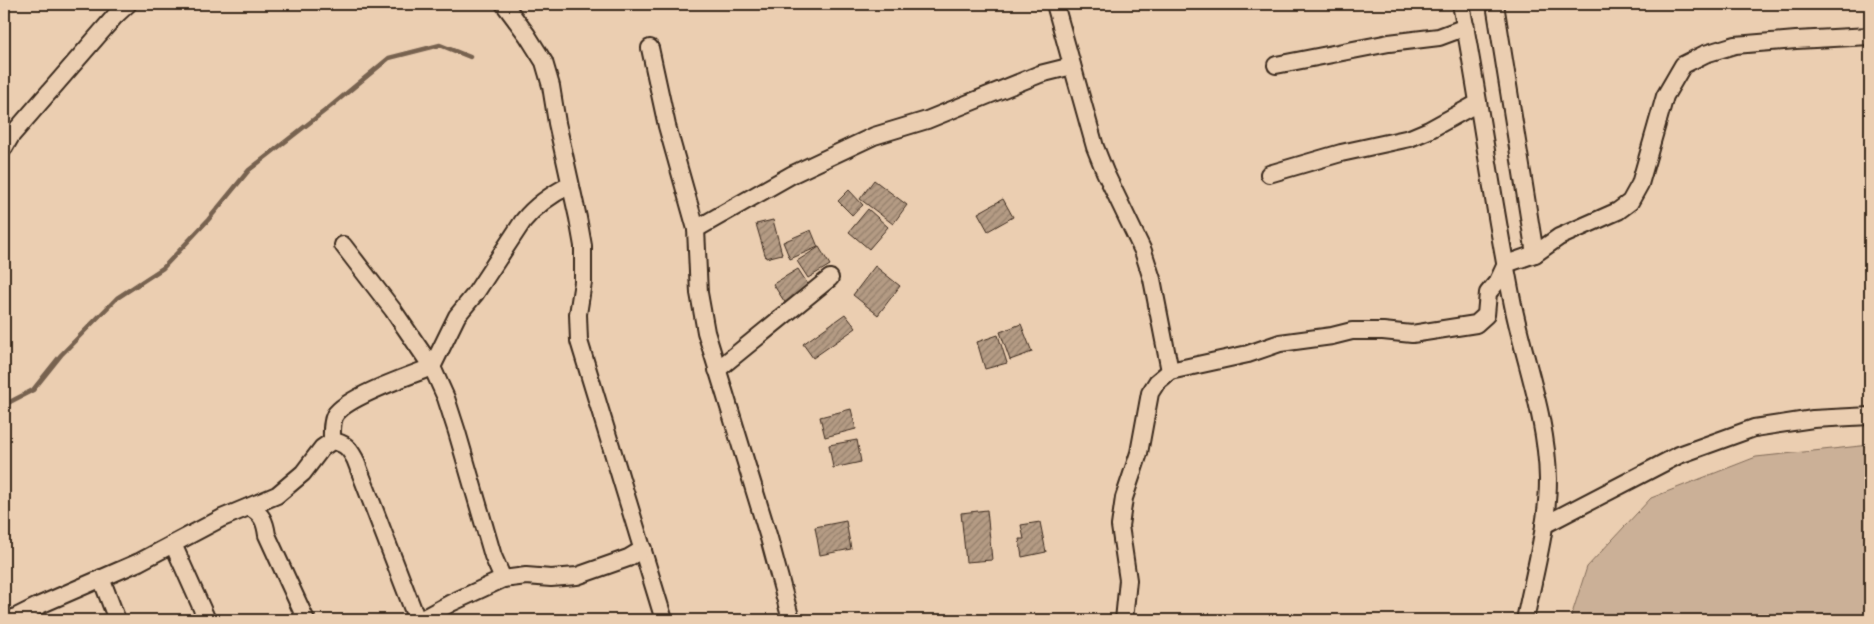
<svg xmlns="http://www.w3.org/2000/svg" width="1874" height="624" viewBox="0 0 1874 624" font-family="Pangolin,sans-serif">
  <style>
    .green { fill: #cbb097; stroke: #836d5a }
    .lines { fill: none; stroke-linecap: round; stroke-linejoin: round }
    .stream { stroke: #776250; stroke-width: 4.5 }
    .building { fill: url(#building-hatch); stroke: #3b2a1e }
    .minor-casing { stroke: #3b2a1e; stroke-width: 20 }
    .minor { stroke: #ebceb1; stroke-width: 16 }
  </style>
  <defs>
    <pattern id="building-hatch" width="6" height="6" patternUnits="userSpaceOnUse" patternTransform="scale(1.25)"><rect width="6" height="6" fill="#b49b84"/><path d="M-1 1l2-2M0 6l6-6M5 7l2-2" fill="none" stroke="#947f6b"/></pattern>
  </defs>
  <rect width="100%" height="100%" fill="#ebceb1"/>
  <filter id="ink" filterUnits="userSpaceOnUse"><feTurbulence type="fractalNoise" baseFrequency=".02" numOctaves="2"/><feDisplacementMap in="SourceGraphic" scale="10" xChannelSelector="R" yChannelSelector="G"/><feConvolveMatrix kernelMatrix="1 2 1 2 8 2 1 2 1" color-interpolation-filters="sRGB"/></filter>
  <g filter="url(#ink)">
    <polygon class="green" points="1870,445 1870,620 1570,620 1587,567 1651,498 1756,457"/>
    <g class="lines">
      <polyline class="stream" points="4,405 33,390 61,355 117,298 163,268 208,220 249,170 331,106 389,58 440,45 470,57"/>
    </g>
    <g class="building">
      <polygon points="874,180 907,205 893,224 860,199"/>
      <polygon points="849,190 863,205 852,215 838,201"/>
      <polygon points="1003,199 1013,217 988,231 978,213"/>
      <polygon points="868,209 888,227 869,249 849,232"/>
      <polygon points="773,220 782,254 766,258 756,224"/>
      <polygon points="811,230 818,247 790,259 783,242"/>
      <polygon points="819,247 830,265 808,278 797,261"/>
      <polygon points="875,266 900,286 878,315 853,295"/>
      <polygon points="798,269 813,292 786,304 773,284"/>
      <polygon points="845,314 856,328 813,358 803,344"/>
      <polygon points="1021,324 1032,352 1010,360 1000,332"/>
      <polygon points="998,335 1007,363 985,369 977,342"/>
      <polygon points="851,409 856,429 825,437 820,417"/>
      <polygon points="857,440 861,462 833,468 829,445"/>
      <polygon points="987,510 992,560 966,562 961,513"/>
      <polygon points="846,521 851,549 820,555 815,527"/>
      <polygon points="1040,522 1046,552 1022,557 1019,539 1024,539 1021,525"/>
    </g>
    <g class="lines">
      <defs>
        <g id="minor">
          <polyline points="504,4 527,35 544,62 551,86 557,123 578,218 583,246 583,282 578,314 579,341 664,620"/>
          <polyline points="1055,4 1095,147 1105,172 1143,251 1152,279 1170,371"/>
          <path d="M1461,4C1480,104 1493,205 1513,305C1525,363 1547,419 1548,479C1548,526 1534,574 1525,620"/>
          <polyline points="1495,4 1535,254"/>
          <polyline points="650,48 667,126 696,229 699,293 706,332 769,538 791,620"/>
          <polyline points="1276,65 1389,43 1439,37 1466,27"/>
          <polyline points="4,148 11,136 115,16 128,4"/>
          <polyline points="1269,174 1341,153 1410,138 1429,130 1478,103"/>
          <polyline points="696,229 793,174 874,136 927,120 1040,74 1072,66"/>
          <polyline points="343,245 393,310 432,367 446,398 457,432 493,556 503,579"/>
          <polyline points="717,370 830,278"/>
          <path d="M332,441C332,432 331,423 335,415C346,397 411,375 432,367L457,316L475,294L523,221C536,205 552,194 570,185"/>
          <path d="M249,507C262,514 265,521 267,535L306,620"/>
          <polyline points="1544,525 1679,455 1754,428 1813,419 1870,416"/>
          <polyline points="173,544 207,620"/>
          <polyline points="101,578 117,620"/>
          <path d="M10,620L40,605L139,562L222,518L277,495L303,473L322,448L332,441C345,443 349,448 355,459L417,620"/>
          <polyline points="420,620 451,603 503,579 526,576 551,578 577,576 628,558 643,549"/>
          <polyline points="1124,620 1128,580 1120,526 1124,498 1139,453 1150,393 1157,382 1170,371 1248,354 1280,343 1332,336 1352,331 1383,331 1412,334 1476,324 1486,315 1488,293 1498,281 1506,264 1535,254 1559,237 1618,211 1630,202 1640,184 1665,96 1683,65 1705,54 1735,45 1796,40 1870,36"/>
        </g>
      </defs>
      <use href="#minor" class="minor-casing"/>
      <use href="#minor" class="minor"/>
    </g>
  </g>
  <rect width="1874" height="624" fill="none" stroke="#ebceb1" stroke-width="20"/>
  <rect x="10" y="10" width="1854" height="604" fill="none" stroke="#3b2a1e" stroke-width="2" filter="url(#ink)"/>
</svg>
